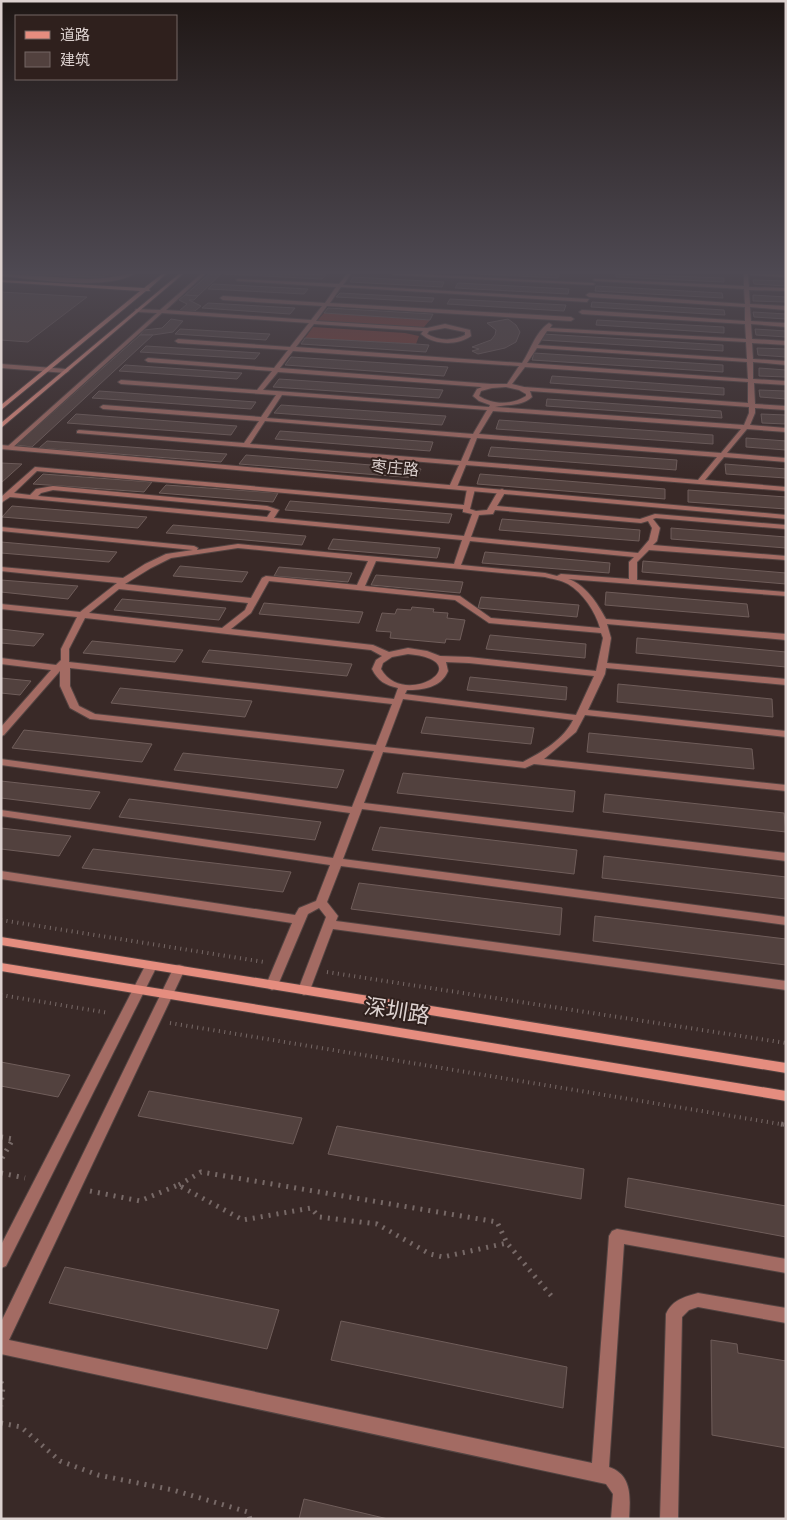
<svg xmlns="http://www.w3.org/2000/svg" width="787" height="1520" viewBox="0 0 787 1520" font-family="'Zilla Slab','Noto Sans SC',serif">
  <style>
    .forest { fill: #823a31 }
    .building { fill: #52413e; stroke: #6f5d5a }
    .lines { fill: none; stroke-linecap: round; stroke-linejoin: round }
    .lane-casing { stroke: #534442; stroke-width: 2 }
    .street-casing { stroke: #534442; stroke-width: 2 }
    .secondary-casing { stroke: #534442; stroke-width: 2 }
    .path-far1 { stroke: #776967; stroke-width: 4; stroke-dasharray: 1 4.5; stroke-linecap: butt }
    .path { stroke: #776967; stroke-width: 5; stroke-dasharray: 2 6; stroke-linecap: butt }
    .lane { fill: #a36b63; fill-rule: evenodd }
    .street { fill: #a36b63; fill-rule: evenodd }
    .secondary { fill: #e58d7f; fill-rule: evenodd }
    .labels { text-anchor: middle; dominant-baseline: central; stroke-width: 4; stroke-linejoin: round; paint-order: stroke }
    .far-street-label { font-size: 16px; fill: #dcd1cf; stroke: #2f201d }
    .near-street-label { font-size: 22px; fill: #dcd1cf; stroke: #2f201d }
  </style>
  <rect width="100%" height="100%" fill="#392927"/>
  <g class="forest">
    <polygon points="324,313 430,320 424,327 419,328 317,321"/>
    <polygon points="313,327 405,333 419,336 416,344 305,338"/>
  </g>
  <g class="building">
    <polygon points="17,274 122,274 116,277 107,278"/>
    <polygon points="56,274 107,274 103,277"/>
    <polygon points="209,274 221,274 198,296 185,295"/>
    <polygon points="224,274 300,274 326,275 322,279"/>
    <polygon points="478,274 559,274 558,278"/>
    <polygon points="616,274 724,278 724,282 616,277"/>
    <polygon points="353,277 444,282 442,287 350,282"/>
    <polygon points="753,280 786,281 786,286 754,284"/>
    <polygon points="458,283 569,289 568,294 455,288"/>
    <polygon points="213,284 308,289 304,294 208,289"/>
    <polygon points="596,286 722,293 723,298 595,291"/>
    <polygon points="1,292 87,297 28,342 1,340"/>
    <polygon points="340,293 434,298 432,302 336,297"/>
    <polygon points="185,295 198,296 194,300 189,300 201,306 195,311 178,312 187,304 179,300"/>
    <polygon points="753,295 786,297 786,302 753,301"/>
    <polygon points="450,299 566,305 564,311 447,304"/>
    <polygon points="592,302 724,310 725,315 591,307"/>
    <polygon points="208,303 295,308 290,314 202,308"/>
    <polygon points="328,308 433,314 430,320 324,313"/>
    <polygon points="753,312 786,314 786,319 754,317"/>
    <polygon points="171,319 183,321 173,332 153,335 140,335 144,330 162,328"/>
    <polygon points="508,319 516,325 520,332 516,342 505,348 478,354 472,351 479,349 472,347 491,340 495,335 496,330 487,323"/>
    <polygon points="597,320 724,327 724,333 596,325"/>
    <polygon points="180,329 270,334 266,340 175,334"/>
    <polygon points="755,329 786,331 786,337 756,335"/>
    <polygon points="543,334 723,345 723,351 541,340"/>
    <polygon points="140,335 153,335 32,447 16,445"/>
    <polygon points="305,338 416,344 429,345 426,352 301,344"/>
    <polygon points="146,346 260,353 255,359 140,352"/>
    <polygon points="757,348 786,349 786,357 758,355"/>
    <polygon points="534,353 723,365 723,372 532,360"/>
    <polygon points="291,357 448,367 444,376 285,365"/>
    <polygon points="125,365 242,373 237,379 119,371"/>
    <polygon points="759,368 786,370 786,377 759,376"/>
    <polygon points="552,376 724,388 724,395 550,383"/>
    <polygon points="279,379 443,390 439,398 273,387"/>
    <polygon points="759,390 786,391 786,399 760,397"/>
    <polygon points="99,391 256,402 251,409 92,398"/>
    <polygon points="547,399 721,411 722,418 546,406"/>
    <polygon points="281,405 446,416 442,425 274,413"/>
    <polygon points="76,414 237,426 231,435 67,423"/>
    <polygon points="761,414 786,415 786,424 762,423"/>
    <polygon points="499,420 713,435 713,444 496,429"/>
    <polygon points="280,431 433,442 430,451 275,439"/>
    <polygon points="746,438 786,441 786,450 746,447"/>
    <polygon points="47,441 227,454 221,462 39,448"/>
    <polygon points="491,447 677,460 676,470 488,456"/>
    <polygon points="246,455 421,469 417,478 239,464"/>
    <polygon points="1,463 22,464 1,483"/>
    <polygon points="725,464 786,469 786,478 726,474"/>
    <polygon points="43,474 152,482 144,492 33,484"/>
    <polygon points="480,474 665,489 665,499 477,484"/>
    <polygon points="166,485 278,493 273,502 159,493"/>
    <polygon points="688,490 786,497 786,509 688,502"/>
    <polygon points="290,501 452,514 449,523 285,510"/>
    <polygon points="12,506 147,517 138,528 2,517"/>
    <polygon points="502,519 640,530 639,541 499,530"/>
    <polygon points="173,525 306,536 302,545 166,533"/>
    <polygon points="671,528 786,537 786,548 671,539"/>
    <polygon points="333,539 440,548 437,558 328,549"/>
    <polygon points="1,542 117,552 109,562 1,553"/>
    <polygon points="485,552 610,563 609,573 482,563"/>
    <polygon points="643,561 786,573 786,584 642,572"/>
    <polygon points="180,566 248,572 242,582 173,576"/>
    <polygon points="279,567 352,573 348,582 274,576"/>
    <polygon points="376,575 463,582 460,593 371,585"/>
    <polygon points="1,580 78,586 68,599 1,592"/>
    <polygon points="606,592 747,604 749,617 605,605"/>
    <polygon points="481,597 579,605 577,617 478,608"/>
    <polygon points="122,599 226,608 219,620 114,610"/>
    <polygon points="264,603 363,612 359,623 259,614"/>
    <polygon points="412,607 434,609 433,612 448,613 447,618 465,620 460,640 446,639 445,643 390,638 391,632 376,631 382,613 395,614 397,609 411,610"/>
    <polygon points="1,629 44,634 34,646 1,643"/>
    <polygon points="490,635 586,644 585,658 486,649"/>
    <polygon points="637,638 786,652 786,667 636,653"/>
    <polygon points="92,641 183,650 175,662 83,653"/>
    <polygon points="209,650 352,664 347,676 202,662"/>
    <polygon points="470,677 567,687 566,700 467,690"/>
    <polygon points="1,678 31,681 20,695 1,693"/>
    <polygon points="618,684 772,699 773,717 617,702"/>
    <polygon points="120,688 252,701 245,717 111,703"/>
    <polygon points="426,717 534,728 531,744 421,733"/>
    <polygon points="24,730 152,744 142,762 12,748"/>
    <polygon points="589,733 752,749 754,769 587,752"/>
    <polygon points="183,753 344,770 337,788 174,770"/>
    <polygon points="403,773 575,791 573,812 397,793"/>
    <polygon points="1,781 100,792 90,809 1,798"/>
    <polygon points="605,794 784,813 786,832 603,812"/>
    <polygon points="129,799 321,822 315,840 119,817"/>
    <polygon points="380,827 577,850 574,874 372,850"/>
    <polygon points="1,828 71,836 59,856 1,849"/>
    <polygon points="93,849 291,872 283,892 82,868"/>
    <polygon points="604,856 786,877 786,899 602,878"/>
    <polygon points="359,883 562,908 560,935 351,909"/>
    <polygon points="595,916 786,939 786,965 593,941"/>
    <polygon points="1,1062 70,1075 58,1097 1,1086"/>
    <polygon points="149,1091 302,1118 293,1144 138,1116"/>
    <polygon points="337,1126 584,1169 581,1199 328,1154"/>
    <polygon points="628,1178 786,1206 786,1237 625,1207"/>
    <polygon points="65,1267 279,1310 267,1349 49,1303"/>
    <polygon points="341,1321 567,1367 563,1408 331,1360"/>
    <polygon points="711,1340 737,1344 738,1353 786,1361 786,1448 712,1435"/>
    <polygon points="304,1499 388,1519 299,1519"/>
  </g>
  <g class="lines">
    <defs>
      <g id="lane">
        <path d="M1,274L88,279L106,278L129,274H134C106,291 34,279 1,276Z"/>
        <path d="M201,274H205L166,310L311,320L322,306L223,300L220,298L223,296L325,303L336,287L238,281L236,280L238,279L339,284L347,274H351L343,285L589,299L587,302L341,287L330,303L571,317L574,319L571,321L327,306L316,321L427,328L445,324L470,330L471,336C457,346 434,345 421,334L423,331L314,324L296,347L522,363C531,350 535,332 549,323L552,325L550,328L746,339L745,324L582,314L579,312L582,310L745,321V307L589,297L586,295L589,293L745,304L744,289L595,281L593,280L595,279L744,286V274H748L749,287L786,288V291L749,290L750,304L786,306V310L750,307L751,321L786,323V327L751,324L752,339L786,341V345L752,343L753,359L786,361V365L753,362V379L786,381V385L754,383L755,404L786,406V410L755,408V413L750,425L786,428V432L747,429L727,453L786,458V462L724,457L705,480L786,487V491L466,465L457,487L453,489L449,487L459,465L77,433V431L79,430L244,443L259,421L103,409L100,407L103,405L261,417L276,395L121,384L118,382L121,380L257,390L272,371L148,362L145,360L148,358L274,368L288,350L178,343L175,341L178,339L290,347L309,323L162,313L11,449H7V447L157,313L138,312L135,310L136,309L160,310ZM445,328L465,332V335C453,341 439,341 427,334L429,331ZM547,331L746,342L747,359L538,345ZM537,348L747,362L748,379L527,363ZM293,351L519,366L507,384H491L280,368ZM525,367L748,382V403L524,387L512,384ZM278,372L482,387L477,389L473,396L479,401L490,405L489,407L263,390ZM506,387L519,390L526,394V396C512,405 493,405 479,396L481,391L492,388ZM530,391L749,407V413L744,425L495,407C508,404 521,407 532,397ZM282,395L487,410L473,434L267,418ZM493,411L741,429L721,453L479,434ZM265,421L471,438L461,461L250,444ZM477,438L717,457L698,480L468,461Z"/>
        <polygon points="393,274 416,274 593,283 595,284 593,285 395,275"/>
        <polygon points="749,274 786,275 786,277 751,275"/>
        <polygon points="1,364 66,369 69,371 66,373 1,368"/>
        <path d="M35,467L464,505L467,489L471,487L475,489L470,509L476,511L487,510L498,491L502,489L506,491L497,506L640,519L655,514L786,525V529L656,518L653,519L660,528L657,541L653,545L786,556V560L649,550L637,562V580L786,592V596L568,579C585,584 598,604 606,619L786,634V640L607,624L611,638L607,663L786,679V685L606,668L605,674L588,710L786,731V737L585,715L576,732L544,759L786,785V791L534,764L525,768L383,752L364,803L786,853V861L362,809L343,859L786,917V925L341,866L327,902L338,916L336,921L786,981V990L333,929L310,990L308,993L304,995L300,993L298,990L326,917L319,908L308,914L278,985L276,988L272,990L268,988L266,985L292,923L1,879V871L295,915L299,908L316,901L330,865L1,816V810L333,858L350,813L1,765V759L352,807L374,751L90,719L70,708L60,686V671L4,735L1,736V727L51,670L1,664V658L56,665L61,660V649L77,617L1,609V604L80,612L117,583L1,571V567L123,578L145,564L166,554L193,550L1,531V527L194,546L198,548L197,550L238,544L454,564L462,540L10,497L1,503V497ZM37,471L463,509V512L472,514L464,536L274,518L279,510L267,506L53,486L36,489L30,495L14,493ZM53,490L267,510L271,511L267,517L38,496L41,493ZM495,510L641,523L648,521L652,528L649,540L638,553L471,537L479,515L493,514ZM470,541L634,557L629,562V579L561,574L557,576L545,573L461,565ZM238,548L368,561L357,585L266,576L262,578L251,598L125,584L151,568L171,558ZM376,561L545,577C552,579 561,580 568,584C583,593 595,611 600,628L491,618L460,596L365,586ZM269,581L455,600L489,623L601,633L603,638L596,671L469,657L440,656L427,651L408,648L389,652L373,645L231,629L251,613ZM119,589L248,603L245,610L222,628L89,613ZM85,618L371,650L382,656L376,660L372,669C378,681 385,685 398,688L394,699L69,662V649ZM408,654C482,661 404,710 381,669L383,663L392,657ZM446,662L469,663L594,676L576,715L405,694L407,690C422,690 441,688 448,671ZM70,668L392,704L376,745L95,714L79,706L70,686ZM403,699L573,720C564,739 542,752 523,762L385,747Z"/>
        <polygon points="151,962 155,963 157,966 6,1266 1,1268 1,1245 145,966 147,963"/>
        <path d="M179,965L183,966L185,969L9,1340L592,1463L609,1236L612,1231L617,1229L786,1259V1273L624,1244L609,1467C633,1475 630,1499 629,1519H611L613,1494L606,1484L1,1354V1322L173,969L175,966Z"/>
        <path d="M698,1293L786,1308V1323L698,1307L689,1310L682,1317L678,1519H660L666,1314C672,1300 684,1297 698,1293Z"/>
      </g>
      <polygon id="street" points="1,445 786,515 786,519 1,449"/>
      <g id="secondary">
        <polygon points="162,274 166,274 149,289 150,291 146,291 1,410 1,405 140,291 1,282 1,280 144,288"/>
        <polygon points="179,274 183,274 1,428 1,423"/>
        <polygon points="1,937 786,1063 786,1073 1,945"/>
        <polygon points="1,963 786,1091 786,1101 1,971"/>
      </g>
    </defs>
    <use href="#lane" class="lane-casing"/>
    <use href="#street" class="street-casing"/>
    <use href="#secondary" class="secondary-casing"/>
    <g class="path-far1">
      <polyline points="1,920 264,962"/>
      <polyline points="327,972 786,1043"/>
      <polyline points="1,995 109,1013"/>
      <polyline points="170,1023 786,1125"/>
    </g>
    <g class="path">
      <polyline points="781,1124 786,1125"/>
      <polyline points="1,1137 13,1139 1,1160"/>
      <polyline points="1,1173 25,1178"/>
      <polyline points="179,1185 201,1172 497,1222 507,1243"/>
      <polyline points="90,1191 140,1201 178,1185 243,1220 311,1208 319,1217 377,1224 430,1254 443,1257 507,1243 553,1298"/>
      <polyline points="1,1382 3,1387 1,1406"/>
      <polyline points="1,1423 21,1427 60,1461 98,1475 173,1490 248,1512 250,1519"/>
    </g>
    <use href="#lane" class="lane"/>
    <use href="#street" class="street"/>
    <use href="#secondary" class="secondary"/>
  </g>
  <linearGradient id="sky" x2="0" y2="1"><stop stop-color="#1f1715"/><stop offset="0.56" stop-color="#4e4952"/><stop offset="1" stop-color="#4e4952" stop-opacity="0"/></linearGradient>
  <rect width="787" height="486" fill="url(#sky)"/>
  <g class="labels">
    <g class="far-street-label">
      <text transform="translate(395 468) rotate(5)">枣庄路</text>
    </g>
    <g class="near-street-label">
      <text transform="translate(397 1011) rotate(9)">深圳路</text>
    </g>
  </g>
  <rect width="787" height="1520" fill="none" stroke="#dcd1cf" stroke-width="5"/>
  <rect x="15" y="15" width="162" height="65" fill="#2f201d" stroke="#746764"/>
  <rect x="25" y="31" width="25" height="8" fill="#e58d7f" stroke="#746764"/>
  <text x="60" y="40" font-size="15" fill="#dcd1cf">道路</text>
  <rect x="25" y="52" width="25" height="15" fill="#52413e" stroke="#746764"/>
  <text x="60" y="65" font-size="15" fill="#dcd1cf">建筑</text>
</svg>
